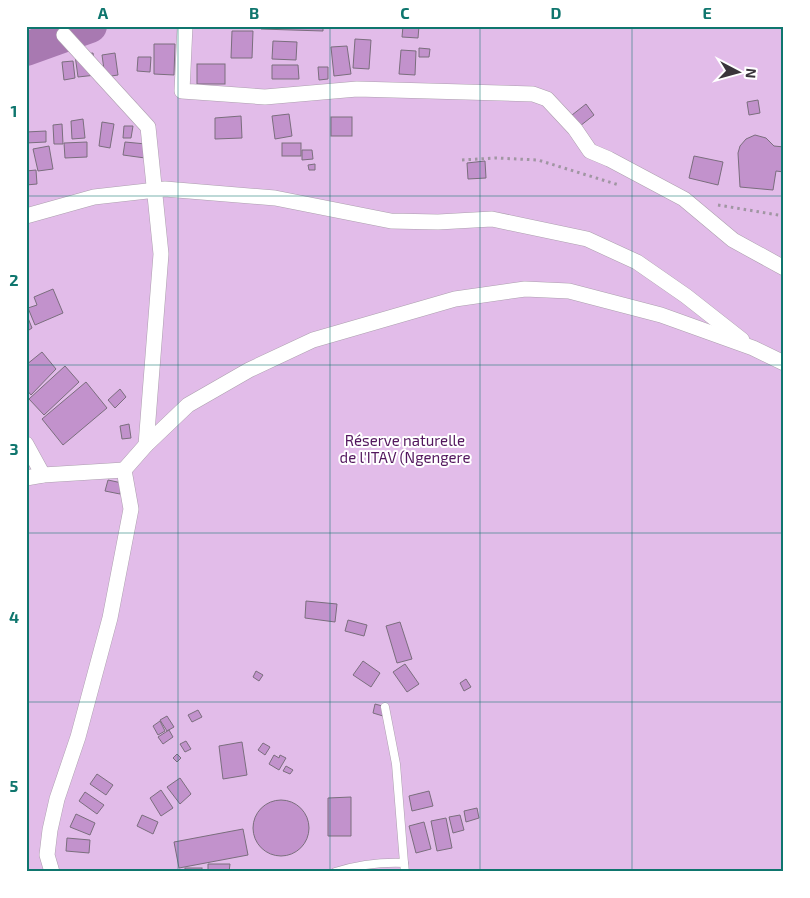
<svg xmlns="http://www.w3.org/2000/svg" width="810" height="898" viewBox="0 0 810 898" font-family="'Exo 2',sans-serif">
  <style>
    .green { fill: #e2bce9 }
    .lines { fill: none; stroke-linecap: round; stroke-linejoin: round }
    .river { stroke: #a879b1; stroke-width: 34 }
    .building { fill: #c292cc; stroke: #7a6e7d }
    .lane-casing { stroke: #ac9fae; stroke-width: 9 }
    .street-casing { stroke: #ac9fae; stroke-width: 16 }
    .path { stroke: #a096a2; stroke-width: 3; stroke-dasharray: 2.5 4; stroke-linecap: butt }
    .lane { stroke: #fff; stroke-width: 8 }
    .street { stroke: #fff; stroke-width: 15 }
    .grid { fill: none; stroke: #0f766e; stroke-width: 1; stroke-opacity: 0.55 }
    .labels { text-anchor: middle; dominant-baseline: central; stroke-width: 4; stroke-linejoin: round; paint-order: stroke }
    .park-label { font-size: 15px; fill: #52165d; stroke: #fff }
    .neatline { fill: none; stroke: #0f766e; stroke-width: 2 }
    .grid-label { font-size: 16px; text-anchor: middle; font-weight: bold; fill: #0f766e }
  </style>
  <rect width="100%" height="100%" fill="#e7d9ea"/>
  <rect class="green" x="26" y="26" width="758" height="846"/>
  <g class="lines">
    <polyline class="river" points="26,49 90,26"/>
  </g>
  <g class="building">
    <polygon points="262,26 323,26 323,31 261,29"/>
    <polygon points="403,26 419,26 418,38 402,37"/>
    <polygon points="232,31 253,31 252,58 231,58"/>
    <polygon points="355,39 371,40 369,69 353,68"/>
    <polygon points="273,41 297,42 296,60 272,59"/>
    <polygon points="154,44 175,44 174,75 154,74"/>
    <polygon points="347,46 351,74 334,76 331,47"/>
    <polygon points="419,48 430,49 429,57 419,57"/>
    <polygon points="401,50 416,51 415,75 399,74"/>
    <polygon points="93,53 96,75 78,77 75,55"/>
    <polygon points="115,53 118,75 105,77 102,55"/>
    <polygon points="138,57 151,57 150,72 137,71"/>
    <polygon points="73,61 75,78 64,80 62,62"/>
    <rect x="197" y="64" width="28" height="20"/>
    <polygon points="272,65 298,65 299,79 272,79"/>
    <polygon points="318,67 328,67 328,79 319,80"/>
    <polygon points="758,100 760,113 749,115 747,102"/>
    <polygon points="586,104 594,115 580,126 572,115"/>
    <polygon points="289,114 292,136 275,139 272,116"/>
    <polygon points="241,116 242,138 215,139 215,118"/>
    <rect x="331" y="117" width="21" height="19"/>
    <polygon points="83,119 85,138 72,139 71,121"/>
    <polygon points="102,122 114,124 110,148 99,146"/>
    <polygon points="62,124 63,144 54,144 53,125"/>
    <polygon points="124,126 133,126 131,138 123,138"/>
    <polygon points="46,131 46,142 26,143 26,132"/>
    <polygon points="755,135 766,138 774,146 784,147 784,172 776,171 773,190 740,187 738,153 740,146 746,139"/>
    <polygon points="87,142 87,157 65,158 64,143"/>
    <polygon points="125,142 146,144 145,158 123,155"/>
    <rect x="282" y="143" width="19" height="13"/>
    <polygon points="49,146 53,169 38,171 33,149"/>
    <polygon points="302,150 312,150 313,159 302,160"/>
    <polygon points="694,156 723,162 718,185 689,178"/>
    <polygon points="485,161 486,178 468,179 467,163"/>
    <polygon points="315,164 315,170 309,170 308,165"/>
    <polygon points="36,170 37,184 26,185 26,171"/>
    <polygon points="53,289 63,313 35,325 28,308 37,305 34,297"/>
    <polygon points="28,318 32,328 26,332 26,319"/>
    <polygon points="42,352 56,369 31,395 26,389 26,365"/>
    <polygon points="65,366 79,382 44,415 29,399"/>
    <polygon points="86,382 107,408 63,445 42,419"/>
    <polygon points="120,389 126,397 115,408 108,400"/>
    <polygon points="129,424 131,438 122,439 120,426"/>
    <polygon points="108,480 122,483 120,494 105,491"/>
    <polygon points="306,601 337,604 335,622 305,618"/>
    <polygon points="348,620 367,625 364,636 345,631"/>
    <polygon points="400,622 412,659 397,663 386,626"/>
    <polygon points="363,661 380,673 371,687 353,675"/>
    <polygon points="405,664 419,684 407,692 393,672"/>
    <polygon points="256,671 263,675 259,681 253,677"/>
    <polygon points="466,679 471,687 464,691 460,683"/>
    <polygon points="375,704 386,707 383,716 373,713"/>
    <polygon points="198,710 202,717 192,722 188,715"/>
    <polygon points="167,716 174,727 167,731 160,720"/>
    <polygon points="160,721 165,731 158,735 153,726"/>
    <polygon points="169,730 173,737 163,744 158,737"/>
    <polygon points="186,741 191,749 185,752 180,744"/>
    <polygon points="242,742 247,775 223,779 219,746"/>
    <polygon points="263,743 270,747 265,755 258,750"/>
    <polygon points="177,754 181,758 177,762 173,758"/>
    <polygon points="274,755 279,758 280,755 286,758 279,770 269,764"/>
    <polygon points="286,766 293,770 290,774 283,771"/>
    <polygon points="97,774 113,785 106,795 90,784"/>
    <polygon points="180,778 191,794 180,804 167,787"/>
    <polygon points="161,790 173,808 161,816 150,798"/>
    <polygon points="429,791 433,806 412,811 409,796"/>
    <polygon points="85,792 104,805 97,814 79,801"/>
    <polygon points="351,797 351,836 328,836 328,798"/>
    <circle cx="281" cy="828" r="28"/>
    <polygon points="477,808 479,818 466,822 464,811"/>
    <polygon points="76,814 95,823 90,835 70,827"/>
    <polygon points="142,815 158,822 153,834 137,826"/>
    <polygon points="460,815 464,830 453,833 449,817"/>
    <polygon points="446,818 452,848 437,851 431,821"/>
    <polygon points="424,822 431,849 416,853 409,826"/>
    <polygon points="243,829 248,855 179,868 174,842"/>
    <polygon points="67,838 90,840 89,853 66,851"/>
    <polygon points="208,864 230,864 229,872 208,872"/>
    <rect x="185" y="868" width="17" height="4"/>
  </g>
  <g class="lines">
    <defs>
      <g id="lane">
        <polyline points="385,707 396,764 404,863"/>
        <path d="M335,872C358,865 380,862 404,863L405,872"/>
      </g>
      <g id="street">
        <polyline points="185,26 182,91 265,97 357,89 533,94 547,99 575,129 590,151 609,159 684,199 733,240 784,268"/>
        <polyline points="64,35 148,127 161,254 146,445"/>
        <polyline points="26,216 94,197 165,189 275,198 391,221 438,222 492,219 587,239 637,262 686,296 742,340"/>
        <polyline points="26,444 43,475"/>
        <polyline points="26,478 43,475 124,470"/>
        <polyline points="52,872 47,855 50,830 57,799 78,737 110,618 131,509 124,470 146,445 188,405 249,370 313,340 455,299 525,289 569,291 661,315 753,348 784,363"/>
      </g>
    </defs>
    <use href="#lane" class="lane-casing"/>
    <use href="#street" class="street-casing"/>
    <g class="path">
      <polyline points="462,160 496,158 538,160 619,185"/>
      <polyline points="718,205 784,216"/>
    </g>
    <use href="#lane" class="lane"/>
    <use href="#street" class="street"/>
  </g>
  <path class="grid" d="M178,26V872M330,26V872M480,26V872M632,26V872M26,196H784M26,365H784M26,533H784M26,702H784"/>
  <g class="labels">
    <g class="park-label">
      <text x="405" y="440">Réserve naturelle<tspan x="405" dy="17">de l'ITAV (Ngengere</tspan></text>
    </g>
  </g>
  <rect width="810" height="898" fill="none" stroke="#ffffff" stroke-width="55"/>
  <g transform="translate(738 72) rotate(96)" stroke="#ffffff" stroke-width="4" paint-order="stroke">
  <path d="M0-4L9 19L0 12L-9 19Z" fill="#39343a"/>
  <text y="-8" font-size="14" font-weight="bold" text-anchor="middle" fill="#39343a">N</text>
  </g>
  <rect x="28" y="28" width="754" height="842" class="neatline"/>
  <g class="grid-label">
    <text x="103" y="19">A</text>
    <text x="254" y="19">B</text>
    <text x="405" y="19">C</text>
    <text x="556" y="19">D</text>
    <text x="707" y="19">E</text>
    <text x="14" y="117">1</text>
    <text x="14" y="286">2</text>
    <text x="14" y="455">3</text>
    <text x="14" y="623">4</text>
    <text x="14" y="792">5</text>
  </g>
</svg>
